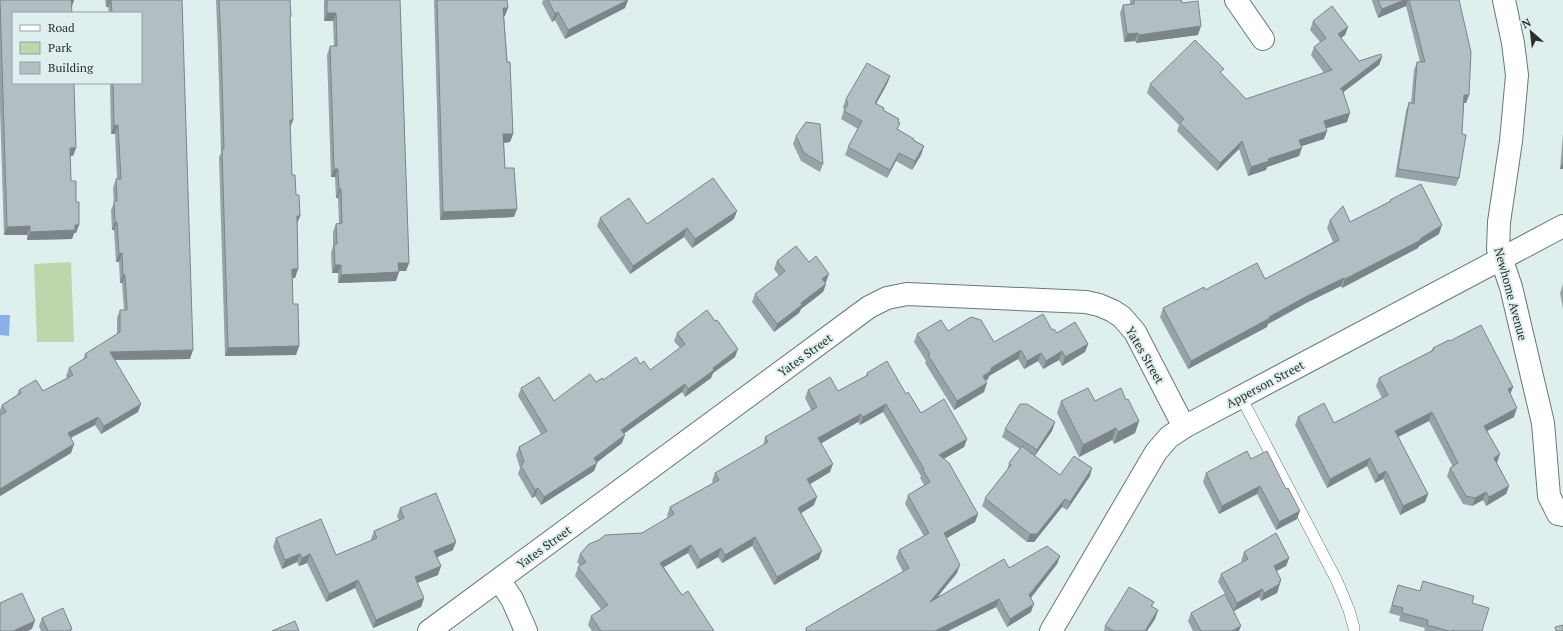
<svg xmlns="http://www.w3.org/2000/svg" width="1563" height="631" font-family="'PT Serif',serif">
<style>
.green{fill:#bed6ac}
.water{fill:#89b0e8}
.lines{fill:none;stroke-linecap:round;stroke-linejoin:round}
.lane-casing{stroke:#6a7878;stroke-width:12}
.street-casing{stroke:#6a7878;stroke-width:24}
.lane{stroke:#fff;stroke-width:11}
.street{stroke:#fff;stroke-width:22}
.wall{fill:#98a3a9}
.shaded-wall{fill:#7c8589}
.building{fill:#b1bec4;stroke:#7c8589}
.labels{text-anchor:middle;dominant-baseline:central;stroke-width:4;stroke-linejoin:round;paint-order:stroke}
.street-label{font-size:12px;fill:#292f2e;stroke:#dfefee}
</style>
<rect width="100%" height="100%" fill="#dfefee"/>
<!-- green -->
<path class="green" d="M71 262 74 342H37L34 264Z"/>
<!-- water -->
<path class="water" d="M0 315H10L9 336 0 335Z"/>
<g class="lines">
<!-- lane casing -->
<g class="lane-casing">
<path id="lane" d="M1241 397 1337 581 1349 610 1354 628"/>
</g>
<!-- street casing -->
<g class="street-casing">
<g id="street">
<path d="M1236 0 1263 39"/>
<path d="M1504 0 1513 43 1517 75 1511 141 1499 222 1498 249 1511 287 1543 423 1549 496 1558 514 1563 515"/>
<path d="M499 580 512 599 526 631"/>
<path d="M429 631 869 307 887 298 907 294 1086 302 1099 305 1113 311 1122 317 1135 332 1184 427"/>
<path d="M1051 631 1156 452 1169 437 1184 427 1563 226"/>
</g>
</g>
<!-- lane -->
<use href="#lane" class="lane"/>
<!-- street -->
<use href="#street" class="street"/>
</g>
<!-- wall -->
<g class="wall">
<path d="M0 0H74L72 7 13 13 73 156H70L71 181 76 202 79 225 76 233H74L72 239 27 240V235H4L0 108Z"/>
<path d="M105 0H182L190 359 115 360 138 412 101 434 95 425 71 438 74 444 71 453 0 496V410L2 405 17 395 19 390 43 391 67 378 66 376 69 368 83 360 85 354 117 334V318L120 310H124L122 283H120L119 262H116L114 230H112L111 210 114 203 113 188 116 179H117L115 134H111L110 83H141V13H109L108 7H106Z"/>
<path d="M216 0H290L291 16 290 19 293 120 290 128 292 175 300 216 297 224 298 269 295 278H292L293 304 299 346 296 355 225 356 219 157 221 153 218 51Z"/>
<path d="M324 0H400L409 263 406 271H399L396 281 338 283V273H332L331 253 333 246V232L336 224 339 223 338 198H336L335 177H331L327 55 330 46H334L333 21H324Z"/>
<path d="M434 0H507L505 16H504L513 134 510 142 504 143 505 168 514 217 440 220Z"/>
<path d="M543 0H628L625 8 565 39 555 20 552 22 542 3Z"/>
<path d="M1130 0H1181L1182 3 1198 35 1136 43 1135 41 1124 42 1120 13 1123 5 1130 4Z"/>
<path d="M1372 0H1459L1469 95 1466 103H1464L1459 178 1456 186 1395 177 1406 111 1409 102 1411 103 1414 70 1417 62H1420L1406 6 1378 18 1372 1Z"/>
<path d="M1313 21 1348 27 1345 35 1341 38 1359 61 1382 57 1379 65 1343 92 1347 122 1326 128 1327 131 1324 139 1301 146 1299 156 1267 167 1266 170 1248 176 1239 149 1217 171 1177 131 1179 125 1147 93 1150 84 1222 74 1246 99 1324 73 1311 55 1314 47 1320 42 1310 30Z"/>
<path d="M890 76 887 84 876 104 883 110 899 119 898 122V129L914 140 924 146 921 155 912 170 896 161 887 178 845 155 848 147 858 129 841 119 844 110 843 107 846 99Z"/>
<path d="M1563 133V169H1560Z"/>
<path d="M796 136 823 164 820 172 801 161 793 144Z"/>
<path d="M1390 200 1439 234 1419 246 1418 248 1342 288 1341 286 1306 303 1268 324 1267 327 1188 369 1160 317 1163 308 1205 290 1265 279 1333 242 1327 228 1330 220 1350 222 1389 202Z"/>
<path d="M600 218 647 224 734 219 692 248 684 237 630 274 597 226Z"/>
<path d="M777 261 826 282 825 283 826 284 823 292 801 309 799 313 774 332 752 302 755 294 779 276 774 269Z"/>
<path d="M1563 284V309L1560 293Z"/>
<path d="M1052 330 1057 333 1088 344 1085 352 1062 366 1059 360 1043 369 1038 361 1024 369 1018 359 989 376 988 379 985 381 984 392 954 410 925 363 926 361 914 342 917 334 948 331 994 342Z"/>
<path d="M677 333 735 357 713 373 711 378 685 397 682 392 623 434 622 443 597 462 594 471 541 505 535 496 532 498 518 474 520 468 516 455 519 447 541 434 518 396 521 388 554 401 640 364 650 370 680 348 674 341Z"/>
<path d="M1450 341 1513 387 1510 394 1514 417 1487 431 1497 463 1509 486 1506 494 1486 506 1483 500 1472 506 1463 504 1447 476 1450 468 1453 467 1429 421 1398 437 1428 494 1425 502 1400 515 1383 479 1375 483 1367 466 1327 488 1295 425 1298 417 1334 423 1382 398 1376 386 1379 378 1431 351 1433 348Z"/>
<path d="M867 373 906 394 921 413 967 439 964 447 944 459 978 514 975 522 947 538 957 573 937 597 1009 568 1060 556 1057 564 1031 598V612L1007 627 996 607 948 631H805L806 628 903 572 896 558 899 550 924 536 905 504 908 495 924 485 920 478 921 476 883 412 860 425 858 422 821 443 830 472 809 484 814 505 801 513 819 559 774 585 752 546 722 563 718 557 697 569 688 553 664 567 682 595 714 631H592L588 625 591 616 601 609 575 576 578 567 580 566 577 562 580 554 642 533 668 518 667 515 670 507 713 483 712 481 715 473 763 446 765 437 811 410 805 398 808 390 838 391 866 376Z"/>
<path d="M1126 400 1139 421 1135 433 1114 444 1112 440 1079 457 1057 413 1061 401Z"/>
<path d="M1055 422 1052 431 1035 456 1060 475 1090 476 1067 510 1062 507 1034 542H1027L982 506 985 498 1007 470 1009 463 1020 449 1002 437 1005 429Z"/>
<path d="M1251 459 1297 519 1276 530 1257 494 1219 514 1203 482 1206 473Z"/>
<path d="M400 508 453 550 437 557 441 566 438 575 417 583 424 598 421 607 373 628 355 588 326 602 307 563 299 566 297 562 282 569 273 547 276 538 336 555 371 541V539L374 531 399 520 397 516Z"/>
<path d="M1244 552 1289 558 1286 566 1276 571 1281 580 1277 593 1261 601 1259 597 1234 611 1239 631H1193L1188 621 1191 613 1225 594 1218 582 1221 574 1242 562 1241 561Z"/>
<path d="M1423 581 1472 603 1482 631H1424L1425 628 1399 621 1400 616 1389 613 1398 585 1420 591Z"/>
<path d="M1154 602 1152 607 1158 610 1155 619 1147 631H1104L1105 626Z"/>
<path d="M42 618 72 629 71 631H41L39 626Z"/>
</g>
<!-- shaded-wall -->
<g class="shaded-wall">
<path d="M71 0H74L71 8Z"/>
<path d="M108 0H111L108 7H106Z"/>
<path d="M628 0 625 8 565 39 568 30Z"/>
<path d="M1404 0H1408L1406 6 1378 18 1382 9Z"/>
<path d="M503 8H508L505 16 500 17Z"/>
<path d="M558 12 555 20 552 22 555 14Z"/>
<path d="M327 13H336L333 21H324Z"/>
<path d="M1201 26 1198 35 1136 43 1139 35Z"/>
<path d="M1348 27 1345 35 1335 42 1338 34Z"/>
<path d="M1138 33 1135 41 1124 42 1127 34Z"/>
<path d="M1382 57 1379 65 1337 97 1340 89Z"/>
<path d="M890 76 887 84 872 111 875 103Z"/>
<path d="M1464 95H1469L1466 103H1461Z"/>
<path d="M1350 113 1347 122 1321 130 1324 121Z"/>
<path d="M290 120H293L290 128H287Z"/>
<path d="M118 125 115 134H111L114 126Z"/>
<path d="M1327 131 1324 139 1296 148 1299 140Z"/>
<path d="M503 134H513L510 142 500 143Z"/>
<path d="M1242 141 1239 149 1217 171 1220 163Z"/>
<path d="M924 146 921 155 912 170 915 161Z"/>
<path d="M70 148H76L73 156H67Z"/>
<path d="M1302 148 1299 156 1267 167 1266 170 1248 176 1251 167 1268 159Z"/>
<path d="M899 153 896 161 887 178 890 170Z"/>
<path d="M1563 162V169H1560Z"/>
<path d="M334 169H338L335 177H331Z"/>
<path d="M339 189H341L338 198H336Z"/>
<path d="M517 209 514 217 440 220 443 212Z"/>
<path d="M737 211 734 219 692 248 695 239Z"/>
<path d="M297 216H300L297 224Z"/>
<path d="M115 222H117L114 230H112Z"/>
<path d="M75 225H79L76 233H74L72 239 27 240 30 232Z"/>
<path d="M1442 225 1439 234 1419 246 1418 248 1342 288 1345 279 1420 239Z"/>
<path d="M30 226 27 235H4L7 227Z"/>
<path d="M687 228 684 237 630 274 633 266Z"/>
<path d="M122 253 119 262H116L119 254Z"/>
<path d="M398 263H409L406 271H395Z"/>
<path d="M335 265H341L338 273H332Z"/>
<path d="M292 269H298L295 278H289Z"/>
<path d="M399 272 396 281 338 283 341 275Z"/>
<path d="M829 274 826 282 819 287 822 279Z"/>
<path d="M123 275H125L122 283H120Z"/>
<path d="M1344 278 1341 286 1306 303 1268 324 1267 327 1188 369 1191 361 1269 317 1309 295Z"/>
<path d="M826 284 823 292 801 309 799 313 774 332 777 324 801 303Z"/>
<path d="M1088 344 1085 352 1062 366 1065 357Z"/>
<path d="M299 346 296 355 225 356 228 348Z"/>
<path d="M738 349 735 357 713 373 711 378 685 397 688 389 713 368Z"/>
<path d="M193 350 190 359 107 360 110 352Z"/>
<path d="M1021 350 1018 359 989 376 988 379 980 384 983 376 991 368Z"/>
<path d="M1062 351 1059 360 1043 369 1046 361Z"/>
<path d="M1041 353 1038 361 1024 369 1027 361Z"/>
<path d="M987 383 984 392 954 410 957 401Z"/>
<path d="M685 384 682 392 618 438 621 430Z"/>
<path d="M1513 387 1510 395 1508 389Z"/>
<path d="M141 404 138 412 101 434 104 426Z"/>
<path d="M886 404 883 412 860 425 863 417Z"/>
<path d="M1517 408 1514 417 1481 434 1484 426Z"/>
<path d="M1432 412 1429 421 1392 440 1395 431Z"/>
<path d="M861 414 858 422 815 447 818 438Z"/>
<path d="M98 417 95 425 64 441 68 433Z"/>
<path d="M1139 421 1135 433 1114 444 1118 432Z"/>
<path d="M1055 422 1052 431 1033 458 1037 450Z"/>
<path d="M1116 428 1112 440 1079 457 1083 445Z"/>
<path d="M625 435 622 443 595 464 597 463 594 471 541 505 544 497Z"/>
<path d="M967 439 964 447 936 463 939 455Z"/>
<path d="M74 444 71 453 0 496V489Z"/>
<path d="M1500 454 1497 463 1491 466 1494 458Z"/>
<path d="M1370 458 1367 466 1327 488 1330 479Z"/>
<path d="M833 464 830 472 804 488 807 479Z"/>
<path d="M1092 468 1090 476 1067 510 1070 502Z"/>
<path d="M1386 471 1383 479 1375 483 1378 475Z"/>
<path d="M1260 486 1257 494 1219 514 1222 506Z"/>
<path d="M1509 486 1506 494 1486 506 1489 497Z"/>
<path d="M538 488 535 496 532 498 535 490Z"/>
<path d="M1486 492 1483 500 1472 506 1475 498Z"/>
<path d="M1428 494 1425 502 1400 515 1403 506Z"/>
<path d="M817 497 814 505 795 517 798 508Z"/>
<path d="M1065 499 1062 507 1034 542H1027L1030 534Z"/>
<path d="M1300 511 1297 519 1276 530 1279 522Z"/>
<path d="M978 514 975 522 941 541 944 533Z"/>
<path d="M755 537 752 546 722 563 725 555Z"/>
<path d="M456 542 453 550 431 560 434 551Z"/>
<path d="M691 545 688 553 657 571 660 563Z"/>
<path d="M721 548 718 557 697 569 700 560Z"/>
<path d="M822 551 819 559 774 585 777 577Z"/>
<path d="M300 554 297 562 282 569 285 560Z"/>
<path d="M310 554 307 563 299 566 302 558Z"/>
<path d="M1060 556 1057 564 1026 604 1029 595Z"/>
<path d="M1289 558 1286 566 1271 574 1274 566Z"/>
<path d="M960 565 957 573 927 610 930 602Z"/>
<path d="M441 566 438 575 412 585 415 577Z"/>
<path d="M358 580 355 588 326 602 329 594Z"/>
<path d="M1281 580 1277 593 1261 601 1264 593Z"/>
<path d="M1262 589 1259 597 1234 611 1237 603Z"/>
<path d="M424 598 421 607 373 628 376 620Z"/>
<path d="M999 599 996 607 948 631H935Z"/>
<path d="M1034 604 1031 612 1007 627 1010 619Z"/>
<path d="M1158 610 1155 619 1147 631H1145Z"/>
<path d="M35 621 32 629 28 631H13Z"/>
<path d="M1241 626 1239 631H1232Z"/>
</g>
<!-- building -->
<g class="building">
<path d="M0 0H71L72 13H13V83H74L76 148H70L71 181H76V202H79V225H75V230L30 232V226L7 227Z"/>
<path d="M111 0H182L193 350 110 352 141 404 104 426 98 417 68 433 74 444 0 489V415L6 412 2 405 21 393 19 390 36 380 43 391 73 375 69 368 87 357 85 354 120 332V310H127L125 275H123L122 253 119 254 117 222H115L114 201H117L116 179H121L118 125 114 126 113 83H141V13H112Z"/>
<path d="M219 0H290L291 16H290L293 120H290L292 175H295L296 195H299L300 216H297L298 269H292L293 304H298L299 346 228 348 222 149H224L221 43Z"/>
<path d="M327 0H400L409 263H398L399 272 341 275V265H335L334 245 337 244 336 224 342 223 341 189H339L338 169H334L330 46H337L336 13H327Z"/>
<path d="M437 0H507L508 8H503L507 62H510L513 134H503L505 168H514L517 209 443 212Z"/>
<path d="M548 0H628L568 30 558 12 555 14Z"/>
<path d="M1134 0H1181L1182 3 1198 1 1201 26 1139 35 1138 33 1127 34 1123 5 1134 4Z"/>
<path d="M1378 0H1404L1382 9Z"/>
<path d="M1409 0H1459L1471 52 1469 95H1464L1462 134 1466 135 1459 178 1398 169 1409 102 1414 104 1417 62H1425Z"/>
<path d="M1332 6 1348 27 1338 34 1359 61 1381 54 1382 57 1340 89H1342L1350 113 1324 121 1327 131 1299 140 1302 148 1268 159 1269 161 1251 167 1242 141 1220 163 1180 123 1184 119 1150 84 1195 40 1224 69 1220 72 1246 99 1332 70 1314 47 1326 38 1313 21Z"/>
<path d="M867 63 890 76 875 103 884 108 883 110 899 119 898 121 900 123 897 129 914 139 913 140 924 146 915 161 899 153 890 170 848 147 862 121 844 111 848 104 846 99Z"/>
<path d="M806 122 820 124 823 164 804 153 796 136Z"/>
<path d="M713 178 737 211 695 239 687 228 633 266 600 218 629 198 647 224Z"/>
<path d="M1421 184 1442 225 1420 239 1421 240 1345 279 1344 278 1309 295 1269 317 1270 318 1191 361 1163 308 1204 287 1205 290 1257 263 1265 279 1339 240 1330 220 1343 206 1350 222 1391 201 1390 200Z"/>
<path d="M796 246 809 262 816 256 829 274 822 279 826 284 801 303 802 305 777 324 755 294 785 271 777 261Z"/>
<path d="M707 310 715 321 717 320 738 349 713 368 714 370 688 389 685 384 621 430 625 435 594 458 597 463 544 497 538 488 535 490 521 466 523 464 522 463 524 462 519 447 547 431 521 388 539 377 554 401 590 374 596 382 602 378 603 380 636 357 640 364 644 361 650 370 685 344 677 333Z"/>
<path d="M1043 314 1052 330 1054 329 1057 333 1075 322 1088 344 1065 357 1062 351 1046 361 1041 353 1027 361 1021 350 991 368V371L983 376 987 383 957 401 928 355 930 354 917 334 941 320 948 331 971 317 981 320 994 342Z"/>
<path d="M1481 325 1513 387 1508 389 1517 408 1484 426 1500 454 1494 458 1509 486 1489 497 1486 492 1475 498 1466 496 1450 468 1458 463 1432 412 1395 431 1428 494 1403 506 1386 471 1378 475 1370 458 1330 479 1298 417 1324 403 1334 423 1388 395 1379 378 1434 350 1433 348 1449 340 1450 341Z"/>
<path d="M887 361 906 394 908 392 921 413 944 399 967 439 939 455 949 463 978 514 944 533 960 565 930 602 1004 559 1009 568 1047 546 1060 556 1029 595 1034 604 1010 619 999 599 935 631H807L806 628 909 568 899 550 929 533 908 495 930 482 923 470 924 469 886 404 863 417 861 414 818 438 833 464 807 479 817 497 798 508 822 551 777 577 755 537 725 555 721 548 700 560 691 545 660 563 682 595 688 591 714 631H601L591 616 608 605 578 567 586 562 580 554 589 544 599 540 605 535 642 533 674 514 670 507 719 480 715 473 768 442 765 437 817 407 808 390 830 377 838 391 868 375 867 373Z"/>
<path d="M1088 388 1095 401 1121 388 1126 400 1128 399 1139 421 1118 432 1116 428 1083 445 1061 401Z"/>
<path d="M1020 404H1027L1055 422 1037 450 1005 429Z"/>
<path d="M1022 446 1060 475 1074 456 1092 468 1070 502 1065 499 1037 534H1030L985 498 1011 465 1009 463Z"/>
<path d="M1247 451 1251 459 1267 451 1286 489 1288 488 1300 511 1279 522 1260 486 1222 506 1206 473Z"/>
<path d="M436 493 456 542 434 551 441 566 415 577 424 598 376 620 358 580 329 594 310 554 302 558 300 554 285 560 276 538 321 519 336 555 377 538 374 531 404 518 400 508Z"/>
<path d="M1276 533 1289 558 1274 566 1281 580 1279 582 1280 584 1264 593 1262 589 1237 603 1221 574 1248 559 1244 552Z"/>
<path d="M1423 581 1474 596 1472 603 1489 608 1482 631H1455L1453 630V631H1449L1427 625 1428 620 1402 613 1403 608 1392 605 1398 585 1420 591Z"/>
<path d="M1129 587 1154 602 1151 606 1158 610 1145 631H1114L1105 626Z"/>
<path d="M22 593 35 621 13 631H0V603Z"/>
<path d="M1225 594 1241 626 1232 631H1201L1191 613Z"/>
<path d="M63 608 72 629 68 631H48L42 618Z"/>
<path d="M295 621 299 631H272Z"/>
<path d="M1563 625V631H1556L1555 627Z"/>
</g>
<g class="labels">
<!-- street labels -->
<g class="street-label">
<text transform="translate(1511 294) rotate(75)">Newhome Avenue</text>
<text transform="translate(805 355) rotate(-36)">Yates Street</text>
<text transform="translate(1145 355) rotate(60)">Yates Street</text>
<text transform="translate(1265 384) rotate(-28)">Apperson Street</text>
<text transform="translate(544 547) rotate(-36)">Yates Street</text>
</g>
</g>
<!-- legend -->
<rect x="12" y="12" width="130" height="72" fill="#dfefee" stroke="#96a2a1"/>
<rect x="20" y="25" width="20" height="6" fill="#ffffff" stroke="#96a2a1"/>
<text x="48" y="32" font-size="12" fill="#292f2e">Road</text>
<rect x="20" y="42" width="20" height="12" fill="#bed6ac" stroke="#96a2a1"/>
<text x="48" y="52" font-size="12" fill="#292f2e">Park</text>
<rect x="20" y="62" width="20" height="12" fill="#b1bec4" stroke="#96a2a1"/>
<text x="48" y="72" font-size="12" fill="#292f2e">Building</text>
<!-- north arrow -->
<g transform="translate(1531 32) rotate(332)" stroke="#dfefee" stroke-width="3" paint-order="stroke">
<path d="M0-3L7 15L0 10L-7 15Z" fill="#292f2e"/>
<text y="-6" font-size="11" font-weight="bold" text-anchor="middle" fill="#292f2e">N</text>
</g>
</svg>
